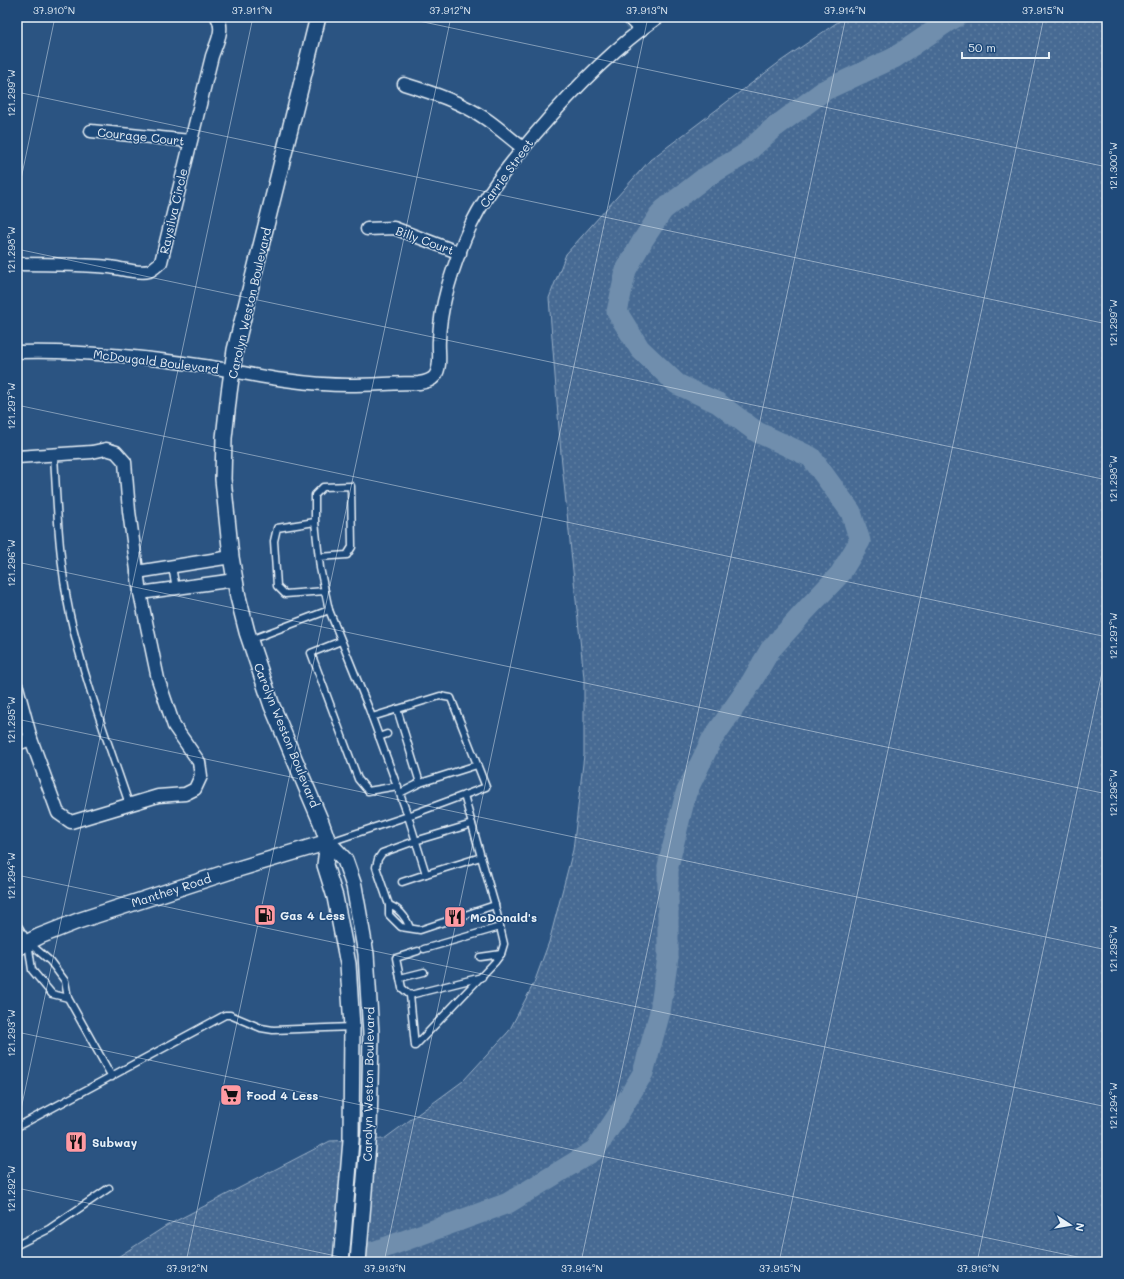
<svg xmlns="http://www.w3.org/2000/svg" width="1124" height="1279" font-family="Mali,sans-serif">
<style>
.green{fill:url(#green-dots);stroke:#98aec6}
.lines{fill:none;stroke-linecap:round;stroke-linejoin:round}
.river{stroke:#708ead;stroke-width:21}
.service-casing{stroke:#e8f1f8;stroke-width:9}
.minor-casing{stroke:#e8f1f8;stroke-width:15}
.tertiary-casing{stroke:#e8f1f8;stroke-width:18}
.service{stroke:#1f4a7a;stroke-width:6}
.minor{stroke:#1f4a7a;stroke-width:12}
.tertiary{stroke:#1f4a7a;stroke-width:15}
.ticks{fill:none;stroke:#e8f1f8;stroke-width:1;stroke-opacity:0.45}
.labels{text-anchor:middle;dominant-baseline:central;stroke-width:3;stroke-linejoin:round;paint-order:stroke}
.street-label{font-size:12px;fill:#e8f1f8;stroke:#1f4a7a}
.poi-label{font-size:12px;font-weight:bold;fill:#e8f1f8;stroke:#1f4a7a;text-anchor:start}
.neatline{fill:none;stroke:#e8f1f8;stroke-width:1.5}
.ticks-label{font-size:10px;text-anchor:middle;fill:#e8f1f8}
</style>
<defs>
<pattern id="green-dots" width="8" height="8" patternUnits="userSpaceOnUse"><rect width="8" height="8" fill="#476b93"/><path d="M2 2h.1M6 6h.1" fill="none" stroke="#6281a3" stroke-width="1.8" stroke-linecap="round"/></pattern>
</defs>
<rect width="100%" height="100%" fill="#2b5482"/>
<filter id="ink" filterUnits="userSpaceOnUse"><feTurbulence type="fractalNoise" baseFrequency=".025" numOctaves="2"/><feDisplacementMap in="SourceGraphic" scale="8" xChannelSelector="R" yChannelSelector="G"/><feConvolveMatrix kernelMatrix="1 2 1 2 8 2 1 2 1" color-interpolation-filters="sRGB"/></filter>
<g filter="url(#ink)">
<!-- green -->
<path class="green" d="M845 17H1107V1262H110L166 1226 330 1141 384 1139 463 1081 509 1031 534 983 549 942 573 850 584 755V678L561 454 549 298 566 254 650 160 781 61Z"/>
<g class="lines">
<!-- river -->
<path class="river" d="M345 1262 508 1203 595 1150 618 1115 643 1073 660 1012 668 957V866L686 793 711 741 749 686 770 650 806 610 840 574 860 541 851 512 811 457 757 432 718 403 677 384 640 349 617 312 626 270 643 240 663 210 703 179 745 154 771 130 825 90 894 58 947 22 956 17"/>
<!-- service casing -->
<g class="service-casing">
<g id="service">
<path d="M54 455C57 508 59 563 70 615 84 680 108 742 129 804"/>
<path d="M315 522 277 528 274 541 277 586 285 594 325 591"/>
<path d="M319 557 347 555 352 547 351 486 323 487 315 495V522L320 568 329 610 369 709 408 816 330 842"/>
<path d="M172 567 176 588"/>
<path d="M250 640 329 610"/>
<path d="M341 641 311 653 358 779 368 791 398 786"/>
<path d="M397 709 420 783 400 793"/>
<path d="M372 717 440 696 451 698 486 787 408 816 426 874 481 857 464 795"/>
<path d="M379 737 387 734"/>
<path d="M420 783 477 765"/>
<path d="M472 824 415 841 382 853 378 859 376 867 389 905V915L401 927 420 930 495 905"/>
<path d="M402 882 426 874"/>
<path d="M389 905C400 909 406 917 410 928"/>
<path d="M17 924 28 942 50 961 65 981 68 998 112 1077"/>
<path d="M28 942 32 970 52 994 68 998"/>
<path d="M424 949 500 927"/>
<path d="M418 951 396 958 402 988 410 995 415 1046 495 962 501 954 504 944 495 905 481 857"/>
<path d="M480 957 501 954"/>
<path d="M400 978 424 972"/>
<path d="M410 995 482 977"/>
<path d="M17 1127 225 1015H230L261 1028 273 1030 352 1027"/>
<path d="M17 1245 49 1229 109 1188"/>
</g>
</g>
<!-- minor casing -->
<g class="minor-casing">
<g id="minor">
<path d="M628 17 641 30"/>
<path d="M404 84C433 93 461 102 486 119 499 128 511 139 523 148"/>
<path d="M91 131 190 141"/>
<path d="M367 229 394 228 460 253"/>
<path d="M17 264C48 264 79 264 109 267 120 268 138 274 149 271 154 269 157 265 161 262L212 56C216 44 225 29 217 17"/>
<path d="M17 352C82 350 147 357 211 367 236 371 260 377 285 380 306 383 328 385 349 385 372 385 396 383 419 383 425 382 431 381 435 376 442 366 438 351 439 340 440 305 452 270 465 238 481 199 509 165 536 133 572 91 612 49 658 17"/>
<path d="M17 457 92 452 106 449 116 452 125 462 129 511 140 593 158 679 174 726 199 762 201 776 195 789 185 794 158 796 71 822 58 813 31 739 17 687"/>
<path d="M137 572 231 557"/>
<path d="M140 593 235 580"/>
<path d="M17 744 31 739"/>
</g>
</g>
<!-- tertiary casing -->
<g class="tertiary-casing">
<g id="tertiary">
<path d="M318 17 235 350 229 393 224 438 223 479 231 557 238 597 247 632 272 706 321 822 328 842 345 860 354 886 366 954 371 1034 369 1132 358 1262"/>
<path d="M328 842 325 865 335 897 348 964 352 1027 351 1140 341 1262"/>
<path d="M17 948 40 936 78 921 228 872 328 842"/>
</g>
</g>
<!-- service -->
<use href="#service" class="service"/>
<!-- minor -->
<use href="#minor" class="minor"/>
<!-- tertiary -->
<use href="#tertiary" class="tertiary"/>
</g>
</g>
<!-- ticks -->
<path class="ticks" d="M400 17 1107 167M17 92 1107 324M17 198 55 17M17 249 1107 480M17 405 1107 637M17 562 1107 794M17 719 1107 950M17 875 1107 1107M17 1032 1101 1262M17 1128 253 17M17 1188 364 1262M186 1262 451 17M384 1262 648 17M581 1262 846 17M779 1262 1044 17M977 1262 1107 649"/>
<!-- icons -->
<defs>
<g id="fuel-square" transform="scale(1.15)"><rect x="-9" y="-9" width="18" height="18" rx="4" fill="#ff9aa2" stroke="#1f4a7a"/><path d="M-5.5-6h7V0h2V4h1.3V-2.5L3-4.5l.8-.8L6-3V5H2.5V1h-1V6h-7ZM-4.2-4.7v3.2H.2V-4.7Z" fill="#111"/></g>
<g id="restaurant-square" transform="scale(1.15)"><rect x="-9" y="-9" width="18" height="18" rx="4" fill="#ff9aa2" stroke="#1f4a7a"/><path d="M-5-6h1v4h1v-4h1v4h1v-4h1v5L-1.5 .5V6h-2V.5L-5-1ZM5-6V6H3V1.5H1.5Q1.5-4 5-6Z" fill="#111"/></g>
<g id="supermarket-square" transform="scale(1.15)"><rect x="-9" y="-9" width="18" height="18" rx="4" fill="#ff9aa2" stroke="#1f4a7a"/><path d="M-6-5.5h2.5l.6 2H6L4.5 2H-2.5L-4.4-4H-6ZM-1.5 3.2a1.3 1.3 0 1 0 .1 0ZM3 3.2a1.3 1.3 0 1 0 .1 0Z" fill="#111"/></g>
</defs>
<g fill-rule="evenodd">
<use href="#fuel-square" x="265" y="915"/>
<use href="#restaurant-square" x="455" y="917"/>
<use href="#supermarket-square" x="231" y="1095"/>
<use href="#restaurant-square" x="76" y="1142"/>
</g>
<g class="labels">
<!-- street labels -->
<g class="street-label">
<text transform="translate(141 136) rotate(6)">Courage Court</text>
<text transform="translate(506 173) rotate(-54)">Carrie Street</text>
<text transform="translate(173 211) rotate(-77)">Raysilva Circle</text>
<text transform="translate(425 240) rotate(20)">Billy Court</text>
<text transform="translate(249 303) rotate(-77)">Carolyn Weston Boulevard</text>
<text transform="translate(156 361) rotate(7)">McDougald Boulevard</text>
<text transform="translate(287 735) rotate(68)">Carolyn Weston Boulevard</text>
<text transform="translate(171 890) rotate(-18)">Manthey Road</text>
<text transform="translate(368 1084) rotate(-89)">Carolyn Weston Boulevard</text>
</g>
<!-- poi labels -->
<g class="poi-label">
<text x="280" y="915">Gas 4 Less</text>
<text x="470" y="917">McDonald's</text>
<text x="246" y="1095">Food 4 Less</text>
<text x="92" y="1142">Subway</text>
</g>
</g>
<!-- margin -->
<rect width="1124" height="1279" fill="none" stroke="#1f4a7a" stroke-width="44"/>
<!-- north arrow -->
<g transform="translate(1070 1225) rotate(102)" stroke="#1f4a7a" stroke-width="3" paint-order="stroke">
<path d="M0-3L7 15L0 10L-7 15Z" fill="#e8f1f8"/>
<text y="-6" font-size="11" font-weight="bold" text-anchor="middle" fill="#e8f1f8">N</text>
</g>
<!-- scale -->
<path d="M962 52v6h87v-6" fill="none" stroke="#e8f1f8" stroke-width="2"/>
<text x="968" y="52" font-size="12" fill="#e8f1f8" stroke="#1f4a7a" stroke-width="3" paint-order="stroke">50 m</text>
<rect x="22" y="22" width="1080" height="1235" class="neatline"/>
<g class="ticks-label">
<text x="54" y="14">37.910°N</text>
<text x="252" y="14">37.911°N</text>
<text x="450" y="14">37.912°N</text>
<text x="647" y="14">37.913°N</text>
<text x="845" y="14">37.914°N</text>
<text x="1043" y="14">37.915°N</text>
<text transform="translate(11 93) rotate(-90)" y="4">121.299°W</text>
<text transform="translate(1113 166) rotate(-90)" y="4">121.300°W</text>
<text transform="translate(11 250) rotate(-90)" y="4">121.298°W</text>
<text transform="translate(1113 323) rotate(-90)" y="4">121.299°W</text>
<text transform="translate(11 406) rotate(-90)" y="4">121.297°W</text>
<text transform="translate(1113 479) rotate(-90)" y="4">121.298°W</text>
<text transform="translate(11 563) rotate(-90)" y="4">121.296°W</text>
<text transform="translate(1113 636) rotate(-90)" y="4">121.297°W</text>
<text transform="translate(11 720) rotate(-90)" y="4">121.295°W</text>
<text transform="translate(1113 793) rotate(-90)" y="4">121.296°W</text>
<text transform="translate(11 876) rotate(-90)" y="4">121.294°W</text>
<text transform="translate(1113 949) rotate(-90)" y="4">121.295°W</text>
<text transform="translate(11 1033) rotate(-90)" y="4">121.293°W</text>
<text transform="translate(1113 1106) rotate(-90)" y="4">121.294°W</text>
<text transform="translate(11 1189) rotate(-90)" y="4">121.292°W</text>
<text x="187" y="1272">37.912°N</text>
<text x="385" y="1272">37.913°N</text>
<text x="582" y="1272">37.914°N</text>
<text x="780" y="1272">37.915°N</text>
<text x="978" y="1272">37.916°N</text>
</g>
</svg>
